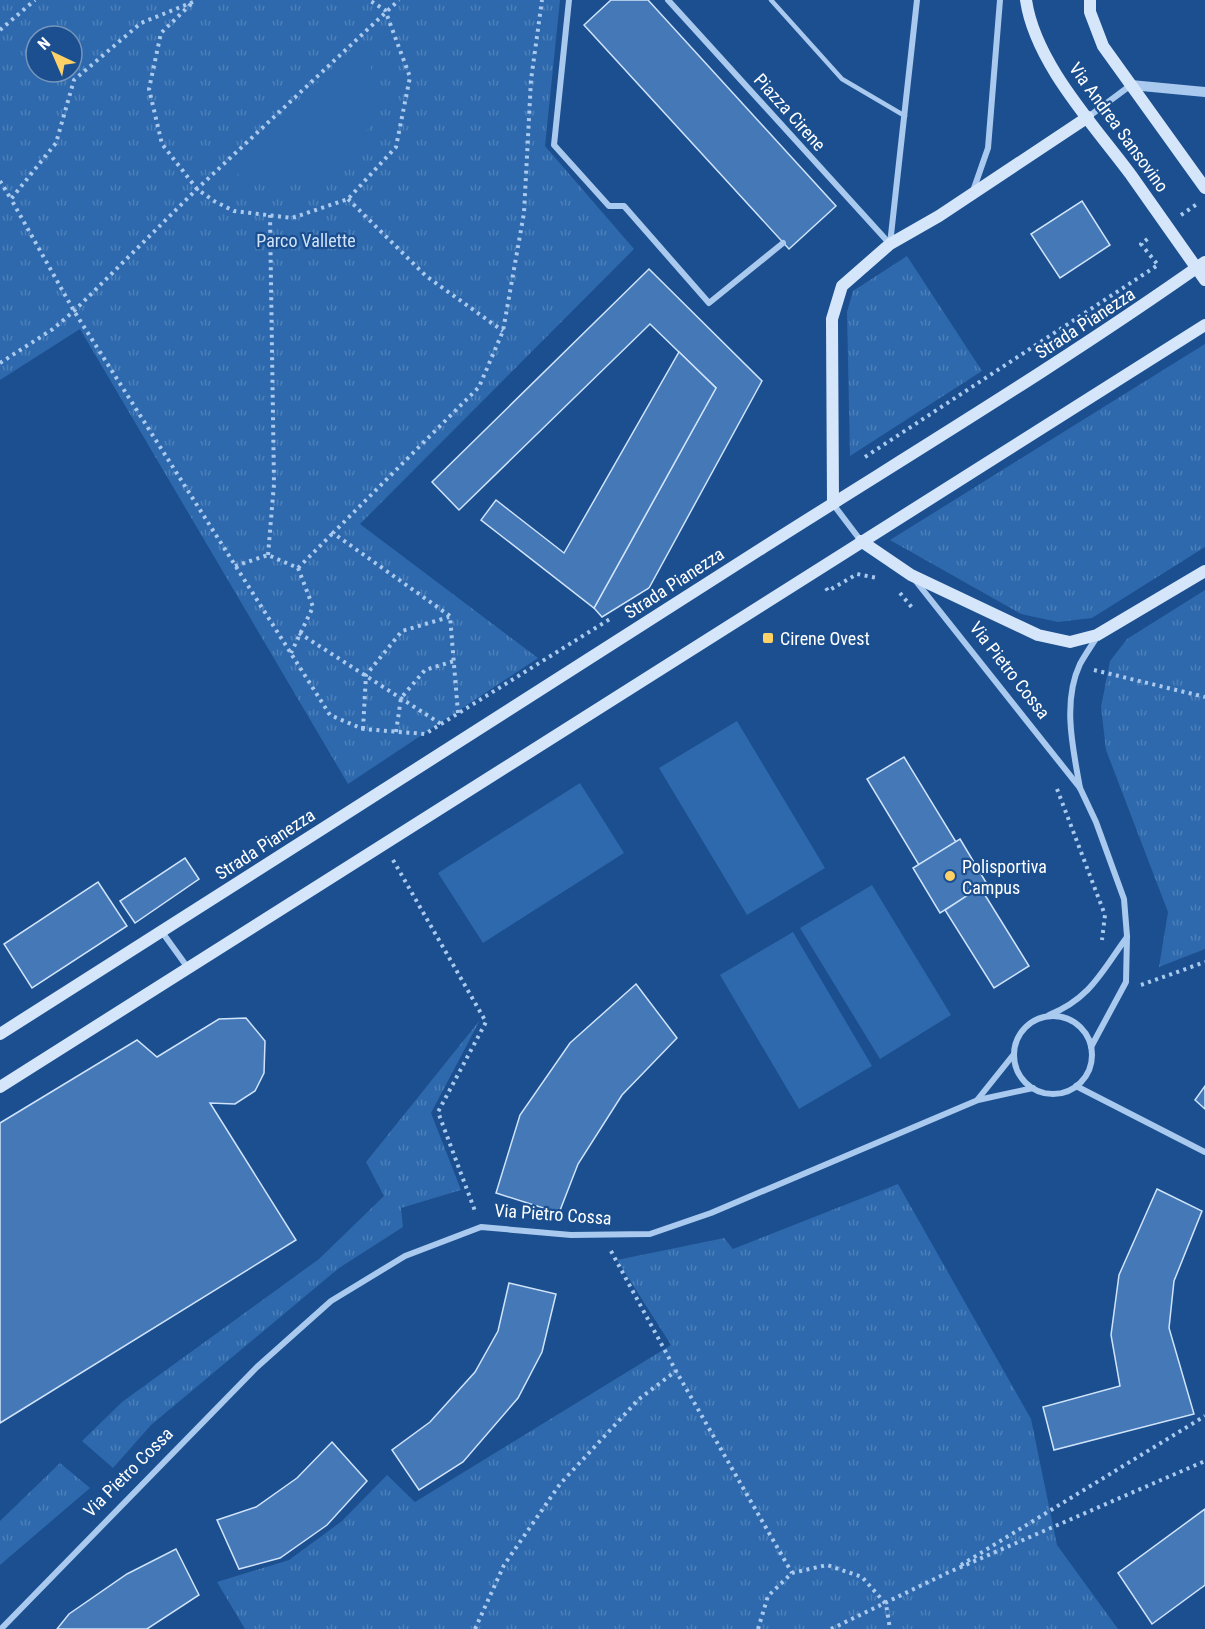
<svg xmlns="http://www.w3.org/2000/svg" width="1205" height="1629" font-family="'Roboto Condensed',sans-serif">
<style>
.grass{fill:url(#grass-tufts);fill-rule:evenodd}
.pitch{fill:#2e69ad}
.building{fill:#4478b7;stroke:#cfe3fa;stroke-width:1.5}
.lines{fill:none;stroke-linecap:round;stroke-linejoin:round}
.path{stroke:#a9c9ee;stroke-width:4;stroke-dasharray:3 4.5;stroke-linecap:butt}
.service{stroke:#a9c9ee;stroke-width:4.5}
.minor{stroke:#a9c9ee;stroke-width:6}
.tertiary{stroke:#a9c9ee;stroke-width:10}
.secondary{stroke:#d6e6fa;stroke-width:12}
.poi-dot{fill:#ffd166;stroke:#1b4f8f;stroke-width:2}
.labels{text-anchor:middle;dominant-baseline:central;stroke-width:4.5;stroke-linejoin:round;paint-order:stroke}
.street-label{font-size:18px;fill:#fff;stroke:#1b4f8f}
.park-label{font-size:18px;fill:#cfe3fa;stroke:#1b4f8f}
.poi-label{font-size:18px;fill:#fff;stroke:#1b4f8f;text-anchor:start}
</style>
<defs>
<pattern id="grass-tufts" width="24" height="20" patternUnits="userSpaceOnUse" patternTransform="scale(1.5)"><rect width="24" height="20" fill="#2e69ad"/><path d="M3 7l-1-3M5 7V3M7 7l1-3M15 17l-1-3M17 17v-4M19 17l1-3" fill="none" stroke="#4d80b9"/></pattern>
</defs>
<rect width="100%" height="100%" fill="#1b4f8f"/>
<!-- grass -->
<g class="grass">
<path d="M0 0H560L545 146 634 249 360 524 538 658 348 784 80 329 0 380ZM36 36H72V72H36Z"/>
<path d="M907 256 982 371 850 456 847 312 853 291Z"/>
<path d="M1205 344V547L1092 618 1058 622 1021 614 890 540Z"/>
<path d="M1205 590V949L1159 967 1168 912 1106 750 1101 707 1110 661 1127 639Z"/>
<path d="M480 1020 431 1113 461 1190 401 1208 403 1227 339 1268 151 1425 113 1468 82 1441 122 1402 319 1259 384 1196 366 1162Z"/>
<path d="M898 1184 1031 1419 1057 1545 1118 1629H245L217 1582 289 1560 342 1521 387 1475 415 1502 671 1345 617 1260 724 1238 733 1249Z"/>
<path d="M60 1463 90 1488 0 1565V1521Z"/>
</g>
<!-- pitch -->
<g class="pitch">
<path d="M361 41 378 88 369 128 346 159 316 181 280 184 253 182 228 169Z"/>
<path d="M737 721 825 868 747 915 659 768Z"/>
<path d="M580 783 624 853 483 943 438 873Z"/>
<path d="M872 885 951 1015 880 1059 800 928Z"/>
<path d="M793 932 872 1066 799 1109 720 975Z"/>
</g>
<!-- building -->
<g class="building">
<path d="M611 0H648L836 206 789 249 584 25Z"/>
<path d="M1082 201 1110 245 1060 278 1031 234Z"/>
<path d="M649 269 762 381 649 588 602 617 594 608 716 388 650 324 459 510 432 482Z"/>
<path d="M679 352 716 388 594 608 481 520 496 500 564 553Z"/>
<path d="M904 757 956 842 919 865 867 779Z"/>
<path d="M960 839 987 884 940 913 913 868Z"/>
<path d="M185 858 199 879 135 923 120 901Z"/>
<path d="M98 882 127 926 32 988 4 944Z"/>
<path d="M980 887 1029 966 994 988 945 910Z"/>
<path d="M636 984 677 1038 622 1095 578 1164 559 1213 496 1193 520 1115 570 1043Z"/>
<path d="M246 1018 265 1041 264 1073 255 1091 235 1104 210 1103 296 1240 0 1423V1123L137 1040 157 1057 219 1019Z"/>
<path d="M1205 1086V1109L1195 1100Z"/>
<path d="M1157 1189 1202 1211 1174 1281 1169 1328 1194 1414 1054 1450 1043 1407 1120 1386 1111 1335 1119 1275Z"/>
<path d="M509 1283 556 1294 542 1352 518 1398 463 1462 419 1490 392 1450 430 1422 475 1372 498 1331Z"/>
<path d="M332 1442 367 1481 327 1525 280 1558 239 1569 217 1520 256 1507 297 1478Z"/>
<path d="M1205 1509V1585L1152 1624 1118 1573Z"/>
<path d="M176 1549 199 1595 147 1629H57L69 1614 127 1574Z"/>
</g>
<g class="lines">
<!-- path -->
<g class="path">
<path d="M193 2 141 23 74 80 56 143 11 199 74 311 330 715 363 729 425 734 610 619"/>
<path d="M191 4 161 33 149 89 162 144 197 189 214 201 234 211 292 218 348 199 396 147 410 77 385 10 369 0"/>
<path d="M0 30 35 0"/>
<path d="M0 181 11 199"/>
<path d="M348 199 426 276 503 331"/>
<path d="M1181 215 1197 204"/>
<path d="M0 363 53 329 74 311 197 189 399 0"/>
<path d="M865 457 1158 265 1141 244 1150 237"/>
<path d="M268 555 274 484 270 215"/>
<path d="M235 566 268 555 298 568 313 607 291 653"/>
<path d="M298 568 333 533"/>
<path d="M826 588 828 591 857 574 877 578"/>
<path d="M900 593 914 610"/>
<path d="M299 633 441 724"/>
<path d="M1094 670 1205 697"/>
<path d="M458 713 450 616 333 533 479 387 503 331 524 213 531 80 542 0"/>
<path d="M363 729 366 675 402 631 449 617"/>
<path d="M396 732 401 698 425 670 454 661"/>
<path d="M1057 789 1105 915 1102 940"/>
<path d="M393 860 486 1022 438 1112 475 1211"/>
<path d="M1141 985 1205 962"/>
<path d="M611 1251 676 1371 792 1573"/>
<path d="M961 1565 1205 1416"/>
<path d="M475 1629 504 1565 560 1484 639 1399 676 1371"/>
<path d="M758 1629 768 1596 792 1573 827 1565 862 1577 886 1604 890 1629"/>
<path d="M831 1629 947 1573 1205 1461"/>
</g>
<!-- service -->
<path class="service" d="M771 0 842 79 905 116"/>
<!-- minor -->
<g class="minor">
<path d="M569 0 554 145 609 206H624L709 303 783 243"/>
<path d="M668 0 890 244"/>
<path d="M1088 117 1131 85"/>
<path d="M973 191 988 148 1000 0"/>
<path d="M890 244 917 0"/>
<path d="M833 504 861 541"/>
<path d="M915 580 1080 788 1096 822 1124 899 1127 936 1126 982 1091 1047"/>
<path d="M1080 788C1073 749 1062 702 1080 664 1085 655 1091 646 1097 637"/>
<path d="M162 932 188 968"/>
<path d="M1049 1015C1091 998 1102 971 1127 937"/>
<circle cx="1053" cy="1055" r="39"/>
<path d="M1076 1086 1205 1152"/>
<path d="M978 1099 1014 1054"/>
<path d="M1 1629 257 1367 331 1301 405 1256 481 1227 571 1235 650 1234 711 1213 978 1100 1033 1088"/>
</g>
<!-- tertiary -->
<path class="tertiary" d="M1131 85 1205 92"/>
<!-- secondary -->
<g class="secondary">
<path d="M1026 0C1035 63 1094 125 1131 175 1156 210 1180 245 1205 280"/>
<path d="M1090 0V12L1103 46 1205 188"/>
<path d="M833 504 832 319 842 286 890 244 939 216 1088 117"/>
<path d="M861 541 911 575 1038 635 1070 642 1097 635 1205 571"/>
<path d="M0 1034C255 872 509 710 764 547 912 453 1062 363 1205 262"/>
<path d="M0 1087 1205 325"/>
</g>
</g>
<!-- markers -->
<g class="poi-dot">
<rect x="762" y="632" width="12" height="12" rx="3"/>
<circle cx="950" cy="876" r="6"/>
</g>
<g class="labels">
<!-- street labels -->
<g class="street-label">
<text transform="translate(790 112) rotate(48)">Piazza Cirene</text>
<text transform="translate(1119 127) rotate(54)">Via Andrea Sansovino</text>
<text transform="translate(1085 323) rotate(-33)">Strada Pianezza</text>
<text transform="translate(674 583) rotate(-33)">Strada Pianezza</text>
<text transform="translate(1010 670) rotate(52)">Via Pietro Cossa</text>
<text transform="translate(265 844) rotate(-33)">Strada Pianezza</text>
<text transform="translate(553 1214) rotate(4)">Via Pietro Cossa</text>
<text transform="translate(128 1472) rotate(-45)">Via Pietro Cossa</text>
</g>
<!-- park labels -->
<g class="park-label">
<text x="306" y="240">Parco Vallette</text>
</g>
<!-- poi labels -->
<g class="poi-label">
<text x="780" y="638">Cirene Ovest</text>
<text x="962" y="866">Polisportiva<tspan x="962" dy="21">Campus</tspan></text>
</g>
</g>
<!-- north arrow -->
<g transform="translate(54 54) rotate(316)"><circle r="28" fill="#1b4f8f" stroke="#7695bc" stroke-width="1.5"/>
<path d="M0-4.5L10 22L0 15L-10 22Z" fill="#ffd166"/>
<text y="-9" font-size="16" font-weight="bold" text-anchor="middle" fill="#ffffff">N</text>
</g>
</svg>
